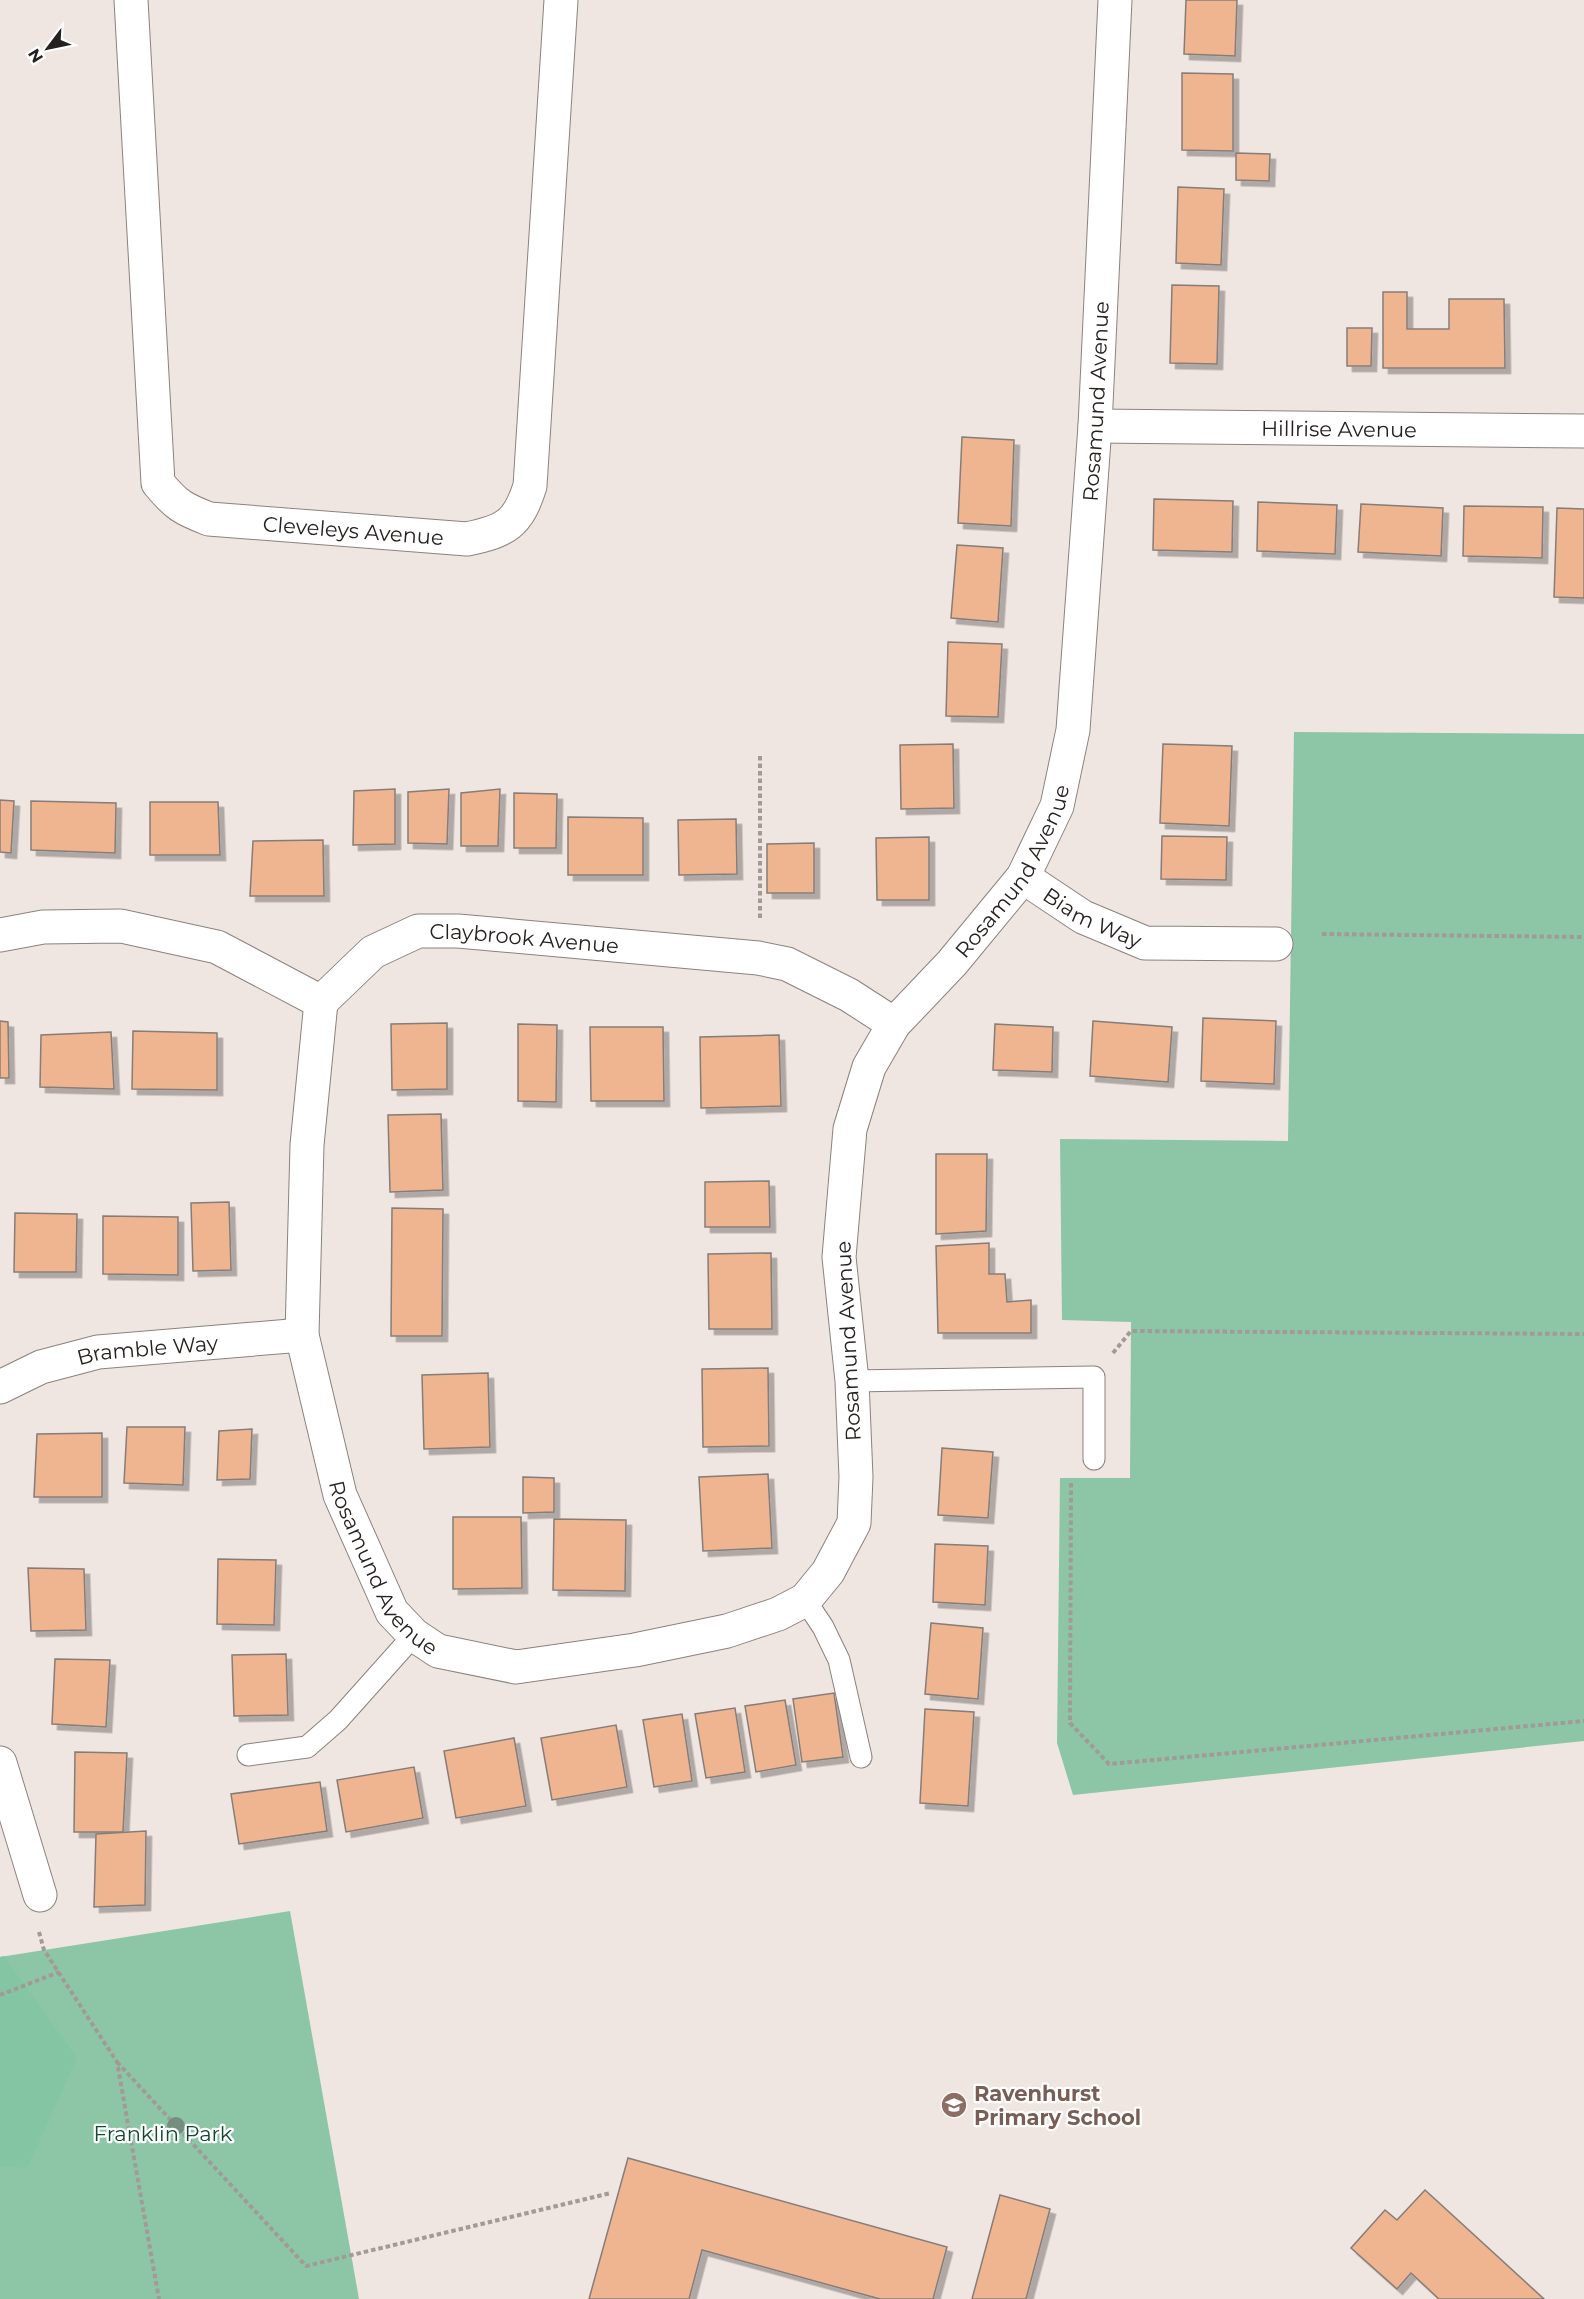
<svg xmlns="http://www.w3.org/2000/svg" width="1584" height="2299" font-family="Montserrat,sans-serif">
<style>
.green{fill:#8cc6a7}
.forest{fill:#84c6a4}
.building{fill:#efb591;stroke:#867d78;stroke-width:1.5;filter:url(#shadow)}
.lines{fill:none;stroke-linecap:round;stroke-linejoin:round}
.service-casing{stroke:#8b827d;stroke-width:23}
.minor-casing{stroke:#8b827d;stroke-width:35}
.path{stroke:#a19a96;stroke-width:4;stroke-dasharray:4.5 3;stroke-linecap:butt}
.service{stroke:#fff;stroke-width:21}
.minor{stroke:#fff;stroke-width:33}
.tree{fill:#758e80}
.labels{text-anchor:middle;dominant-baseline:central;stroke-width:4.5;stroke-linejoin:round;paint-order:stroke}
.street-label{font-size:21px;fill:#25211f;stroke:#fff}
.education-label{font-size:21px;font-weight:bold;fill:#785e54;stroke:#fff;text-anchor:start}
.park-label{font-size:21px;fill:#124730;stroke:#fff}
</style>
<defs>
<filter id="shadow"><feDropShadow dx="5.5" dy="5.5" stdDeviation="0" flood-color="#0004"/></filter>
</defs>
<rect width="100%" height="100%" fill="#efe5e1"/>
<!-- green -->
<g class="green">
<path d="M1294 732 1584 734V1741L1073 1795 1057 1743 1060 1478H1130L1131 1322 1062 1320 1060 1139 1288 1141Z"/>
<path d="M290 1911 359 2299H0V1957Z"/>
</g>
<!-- forest -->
<path class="forest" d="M4 1956 77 2058 27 2168 0 2166V1957Z"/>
<!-- building -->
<g class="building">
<path d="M1186 0H1237L1235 56 1184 54Z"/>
<path d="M1182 73 1233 74V151L1182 150Z"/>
<path d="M1236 153 1270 154 1269 181 1236 180Z"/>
<path d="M1178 187 1224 189 1221 265 1176 263Z"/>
<path d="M1172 285 1219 286 1217 364 1170 363Z"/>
<path d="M1383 292H1407V329H1449V299H1504L1505 368H1383Z"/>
<path d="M1347 328H1372L1371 366H1347Z"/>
<path d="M962 437 1014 440 1011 526 958 523Z"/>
<path d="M1154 499 1233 501 1232 552 1153 550Z"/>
<path d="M1258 502 1337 505 1335 554 1257 551Z"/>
<path d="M1361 504 1443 508 1441 556 1358 552Z"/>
<path d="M1464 506 1543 507 1542 558 1463 556Z"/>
<path d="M1557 508 1584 509V598L1554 597Z"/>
<path d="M957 545 1003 548 998 622 951 618Z"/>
<path d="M948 642 1002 644 998 717 946 716Z"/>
<path d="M953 744 954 808 901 809 900 745Z"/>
<path d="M1163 744 1232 746 1229 826 1160 823Z"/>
<path d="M395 789V844L353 845 354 791Z"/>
<path d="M449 789 447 844 408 843V792Z"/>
<path d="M500 789 498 846H461V793Z"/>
<path d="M514 793 557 794 556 848H514Z"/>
<path d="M0 800 14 801 11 853 0 852Z"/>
<path d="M31 801 116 803 115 853 31 850Z"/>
<path d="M150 802H218L220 855H150Z"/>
<path d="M568 817 643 818V875H568Z"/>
<path d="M736 819 737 874 679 875 678 820Z"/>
<path d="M1162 836 1227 837 1226 880 1161 879Z"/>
<path d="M929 837V900H877L876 838Z"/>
<path d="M323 840 324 896H250L253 841Z"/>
<path d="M814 843V893H767V844Z"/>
<path d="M1203 1018 1276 1021 1274 1084 1201 1081Z"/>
<path d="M0 1021 8 1022 9 1078H0Z"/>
<path d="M1093 1021 1172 1027 1168 1082 1090 1076Z"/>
<path d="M447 1023V1089L392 1090 391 1024Z"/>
<path d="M518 1024 557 1025 556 1102 518 1101Z"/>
<path d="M995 1024 1053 1027 1052 1072 993 1070Z"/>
<path d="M590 1027H663L664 1101H591Z"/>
<path d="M133 1031 217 1033V1090L132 1089Z"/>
<path d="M111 1032 114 1089 40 1087 41 1035Z"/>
<path d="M779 1035 781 1106 701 1108 700 1037Z"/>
<path d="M441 1114 443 1190 390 1192 388 1115Z"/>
<path d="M936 1154H987L986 1231 936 1234Z"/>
<path d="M769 1181 770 1227H705V1182Z"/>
<path d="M229 1202 231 1270 193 1271 191 1203Z"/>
<path d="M392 1208 443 1209 442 1336H391Z"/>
<path d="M15 1213 77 1214 76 1272H14Z"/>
<path d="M103 1216 178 1217V1275L103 1274Z"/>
<path d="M989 1243V1274H1005L1007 1302 1031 1300V1333H938L936 1246Z"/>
<path d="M771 1253 772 1329H709L708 1254Z"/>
<path d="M768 1368 769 1446 703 1447 702 1369Z"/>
<path d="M488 1373 490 1447 424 1449 422 1375Z"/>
<path d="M127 1427H185L183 1485 124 1483Z"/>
<path d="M252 1429 250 1479 217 1480 219 1431Z"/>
<path d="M102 1433V1497H34L37 1434Z"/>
<path d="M942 1448 993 1452 988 1518 938 1515Z"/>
<path d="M768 1474 772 1548 703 1551 699 1477Z"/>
<path d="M523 1477 554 1478V1512L523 1513Z"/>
<path d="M453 1517H521L522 1588 453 1589Z"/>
<path d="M554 1519 626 1520 625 1591 553 1590Z"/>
<path d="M935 1544 988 1546 985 1605 933 1602Z"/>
<path d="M218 1559 276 1560 274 1625 217 1624Z"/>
<path d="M28 1568 84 1569 86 1630 31 1631Z"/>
<path d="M931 1623 983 1628 978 1699 925 1694Z"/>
<path d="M286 1654 288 1715 234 1716 232 1655Z"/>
<path d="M55 1659 110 1660 106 1727 52 1724Z"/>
<path d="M834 1693 843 1757 802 1762 793 1699Z"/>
<path d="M785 1700 796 1765 756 1772 745 1706Z"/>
<path d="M735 1708 745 1772 706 1778 695 1714Z"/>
<path d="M925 1709 974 1712 968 1806 920 1803Z"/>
<path d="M682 1714 692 1781 654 1787 643 1720Z"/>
<path d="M616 1725 627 1787 552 1800 541 1738Z"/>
<path d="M514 1738 526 1806 456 1818 444 1751Z"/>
<path d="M75 1752 127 1753 123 1832H74Z"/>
<path d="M414 1767 423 1818 346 1832 337 1780Z"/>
<path d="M320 1782 327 1831 239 1844 231 1794Z"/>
<path d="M146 1831 145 1905 94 1907 96 1834Z"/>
<path d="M628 2158 947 2247 933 2299H880L702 2250 689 2299H589Z"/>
<path d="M1425 2190 1544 2299H1439L1411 2273 1397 2289 1351 2248 1385 2210 1397 2220Z"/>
<path d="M1000 2195 1050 2209 1026 2299H972Z"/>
</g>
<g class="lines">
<!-- service casing -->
<g class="service-casing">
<g id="service">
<path d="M852 1381 1094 1377V1459"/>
<path d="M805 1600 823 1627 839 1660 861 1757"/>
<path d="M248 1755 307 1747 338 1720 414 1635"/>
</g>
</g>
<!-- minor casing -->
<g class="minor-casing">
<g id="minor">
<path id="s1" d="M131 0 158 483C176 505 183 509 209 519L467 539C506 531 518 524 530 486L561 0"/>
<path id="s2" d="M1095 426 1584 431"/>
<path id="s3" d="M1023 877 1083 917 1145 943 1276 944"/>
<path id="s4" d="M0 935 43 927 121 926 217 947 321 1002 373 952 418 931H458L758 958 787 964 849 995 894 1024"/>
<path id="s5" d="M321 1002 307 1145 302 1335 340 1495 392 1612 414 1635 438 1651 516 1667 635 1650 727 1631 778 1614 805 1600 828 1572 854 1523 856 1477 852 1381 839 1257 850 1129 869 1067 894 1024 952 963 1023 877 1057 806 1073 730 1095 426 1115 0"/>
<path id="s6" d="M0 1387 41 1367 98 1352 302 1335"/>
<path d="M0 1763 40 1895"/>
</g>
</g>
<!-- path -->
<g class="path">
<path d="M760 756V920"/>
<path d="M1322 934 1584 937"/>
<path d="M1113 1353 1131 1331 1584 1334"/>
<path d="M1071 1483 1070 1723 1109 1764 1584 1721"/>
<path d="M39 1932 44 1950 117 2062 159 2299"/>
<path d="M0 1995 59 1972"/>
<path d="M117 2062 306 2266 611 2193"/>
</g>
<!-- service -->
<use href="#service" class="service"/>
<!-- minor -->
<use href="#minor" class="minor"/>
</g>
<!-- trees -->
<circle class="tree" cx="176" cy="2126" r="9"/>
<!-- icons -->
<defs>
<g id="school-disc" transform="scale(1.35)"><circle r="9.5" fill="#8d6e63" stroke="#fff"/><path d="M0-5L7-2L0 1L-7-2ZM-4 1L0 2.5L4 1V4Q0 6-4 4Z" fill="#fff"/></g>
</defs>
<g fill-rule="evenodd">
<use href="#school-disc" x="954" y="2105"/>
</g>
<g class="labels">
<!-- street labels -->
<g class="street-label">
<text stroke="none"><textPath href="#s5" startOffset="2348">Rosamund Avenue</textPath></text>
<text stroke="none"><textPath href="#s2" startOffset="244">Hillrise Avenue</textPath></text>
<text stroke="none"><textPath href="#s1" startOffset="692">Cleveleys Avenue</textPath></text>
<text stroke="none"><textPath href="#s5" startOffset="1862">Rosamund Avenue</textPath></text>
<text stroke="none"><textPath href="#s3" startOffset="81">Biam Way</textPath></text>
<text stroke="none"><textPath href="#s4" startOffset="566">Claybrook Avenue</textPath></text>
<text transform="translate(848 1341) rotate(-93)">Rosamund Avenue</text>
<text stroke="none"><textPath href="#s6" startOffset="154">Bramble Way</textPath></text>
<text stroke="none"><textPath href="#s5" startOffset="584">Rosamund Avenue</textPath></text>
</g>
<!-- education labels -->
<g class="education-label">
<text x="974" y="2093">Ravenhurst<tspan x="974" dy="24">Primary School</tspan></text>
</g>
<!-- park labels -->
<g class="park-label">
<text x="163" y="2133">Franklin Park</text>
</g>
</g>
<!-- north arrow -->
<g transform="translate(48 48) rotate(238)" stroke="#ffffff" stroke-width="4.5" paint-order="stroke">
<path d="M0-4.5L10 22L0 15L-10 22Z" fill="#25211f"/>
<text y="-9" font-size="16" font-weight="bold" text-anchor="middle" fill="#25211f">N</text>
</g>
</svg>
